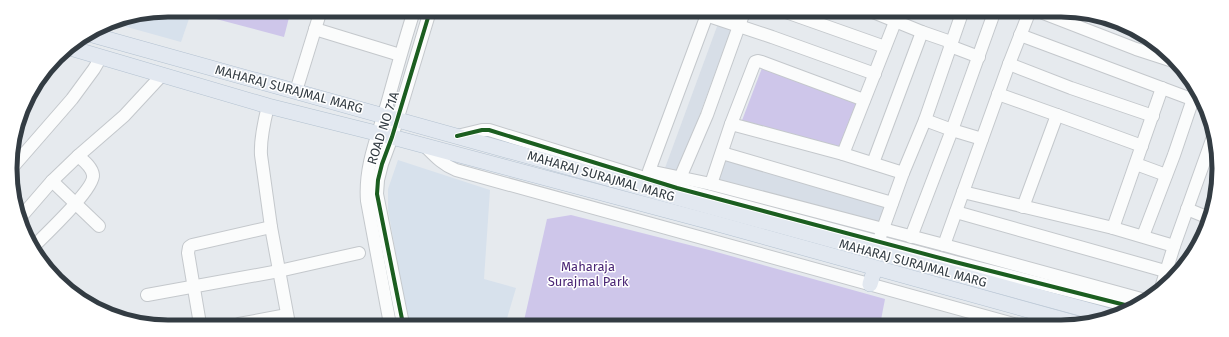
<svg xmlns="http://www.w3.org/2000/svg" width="1229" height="337" font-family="'Fira Sans',sans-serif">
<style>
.residential{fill:#d7dee7}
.education{fill:#d7e1ec}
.green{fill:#cec6ea}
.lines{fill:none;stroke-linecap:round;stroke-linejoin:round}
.minor-casing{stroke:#c4c8cc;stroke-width:14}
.major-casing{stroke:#b3c1d0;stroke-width:16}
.minor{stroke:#fbfcfc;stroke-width:12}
.major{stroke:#e2e8f0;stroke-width:15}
.cycleway-casing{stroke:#fff;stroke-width:6}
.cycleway{stroke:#1b5e20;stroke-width:4}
.labels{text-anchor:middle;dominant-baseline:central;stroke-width:3;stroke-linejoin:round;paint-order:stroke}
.street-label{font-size:13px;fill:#333c43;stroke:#fff}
.park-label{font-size:13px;fill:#4a2675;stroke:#fff}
.rim{fill:none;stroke:#333c43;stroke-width:5}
</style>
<rect width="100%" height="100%" fill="#e6eaee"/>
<!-- residential -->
<g class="residential">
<path d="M719 21 732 27 677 176 665 168Z"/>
<path d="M721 157 886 203 883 226 713 183Z"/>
</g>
<!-- education -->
<g class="education">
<path d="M169 10H192L181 42 109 22Z"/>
<path d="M398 160 490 190 484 279 516 288 505 325 408 324 388 209V189Z"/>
</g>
<!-- green -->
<g class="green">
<path d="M202 10H291L284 37 201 15Z"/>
<path d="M762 68 859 99 840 148 741 123Z"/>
<path d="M571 215 713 251 885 299 880 325H523L547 219Z"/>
</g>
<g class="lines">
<!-- minor casing -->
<g class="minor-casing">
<g id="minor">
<path d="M708 12 649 171 711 184 944 245 1145 300"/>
<path d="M786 12 885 47"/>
<path d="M873 12 922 32 948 41 950 46 979 57"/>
<path d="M1043 13 1136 49 1173 61"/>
<path d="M706 15 772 37 875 74"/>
<path d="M315 29 400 55"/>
<path d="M1020 35 1202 103"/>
<path d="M1009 64 1071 88 1153 116"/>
<path d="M296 91 321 10"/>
<path d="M998 94 1057 115 1142 146"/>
<path d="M268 106C264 122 260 139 261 155L271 227 289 324"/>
<path d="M925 120 952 130 982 139"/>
<path d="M731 124 843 154 903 173"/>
<path d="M457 136 482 130H489L677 188 955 262 1133 307"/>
<path d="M425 146C435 156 443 165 456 170L1021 326"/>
<path d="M722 153 892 203"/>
<path d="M843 154 895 22"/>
<path d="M873 163 922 32"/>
<path d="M1136 164 1166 175"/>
<path d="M11 169 72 99 94 69 101 57"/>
<path d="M680 178 707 115 744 12"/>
<path d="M52 181 99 226"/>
<path d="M711 184 731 124 755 62 758 61 762 62 864 100"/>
<path d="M963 192 1113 228 1174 246"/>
<path d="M1023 207 1057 115"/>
<path d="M1187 209 1209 218"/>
<path d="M956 212 1165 271"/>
<path d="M20 218 52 181 78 156 124 116 162 75"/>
<path d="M1113 228 1162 88"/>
<path d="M1143 236 1174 155 1193 99"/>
<path d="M880 237 903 173 925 120 962 13"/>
<path d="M911 237 952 130 994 13"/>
<path d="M944 245 1009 64 1029 13"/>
<path d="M34 246C44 236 95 188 93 175 92 167 84 161 78 156"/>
<path d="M1160 291 1174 246 1214 134"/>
<path d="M147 295 279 271 359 253"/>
<path d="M200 324 188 253 189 247 192 245 271 227"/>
<path d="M239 324 287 315"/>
<path d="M390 324 367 201C364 164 380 131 389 97 397 68 405 39 414 11"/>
<path d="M403 324 377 194 378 180 382 164 392 137 430 11"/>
</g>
</g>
<!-- major casing -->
<g class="major-casing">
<g id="major">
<path d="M89 34 675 197 1113 317"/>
<path d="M67 47 268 106 392 137 707 221 1082 325"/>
<path d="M870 284 875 268"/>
</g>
</g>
<!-- minor -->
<use href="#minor" class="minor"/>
<!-- major -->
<use href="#major" class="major"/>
<!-- cycleway casing -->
<g class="cycleway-casing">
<g id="cycleway">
<path d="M457 136 482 130H489L677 188 955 262 1133 307"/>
<path d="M403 324 377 194 378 180 382 164 392 137 430 11"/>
</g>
</g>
<!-- cycleway -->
<use href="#cycleway" class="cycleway"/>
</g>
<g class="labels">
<!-- street labels -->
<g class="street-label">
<text transform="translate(289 89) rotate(15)">MAHARAJ SURAJMAL MARG</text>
<text transform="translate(383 128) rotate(-72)">ROAD NO 71A</text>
<text transform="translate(601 176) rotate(16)">MAHARAJ SURAJMAL MARG</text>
<text transform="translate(913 263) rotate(15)">MAHARAJ SURAJMAL MARG</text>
</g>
<!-- park labels -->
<g class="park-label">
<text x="588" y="266">Maharaja<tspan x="588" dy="15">Surajmal Park</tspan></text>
</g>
</g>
<!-- crop -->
<path d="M0 0H1229V337H0ZM168 17H1061A151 151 0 0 1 1212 168V169A151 151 0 0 1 1061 320H168A151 151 0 0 1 17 169V168A151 151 0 0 1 168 17Z" fill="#fff" fill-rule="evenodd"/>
<path class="rim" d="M168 17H1061A151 151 0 0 1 1212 168V169A151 151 0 0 1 1061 320H168A151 151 0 0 1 17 169V168A151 151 0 0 1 168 17Z"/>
</svg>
